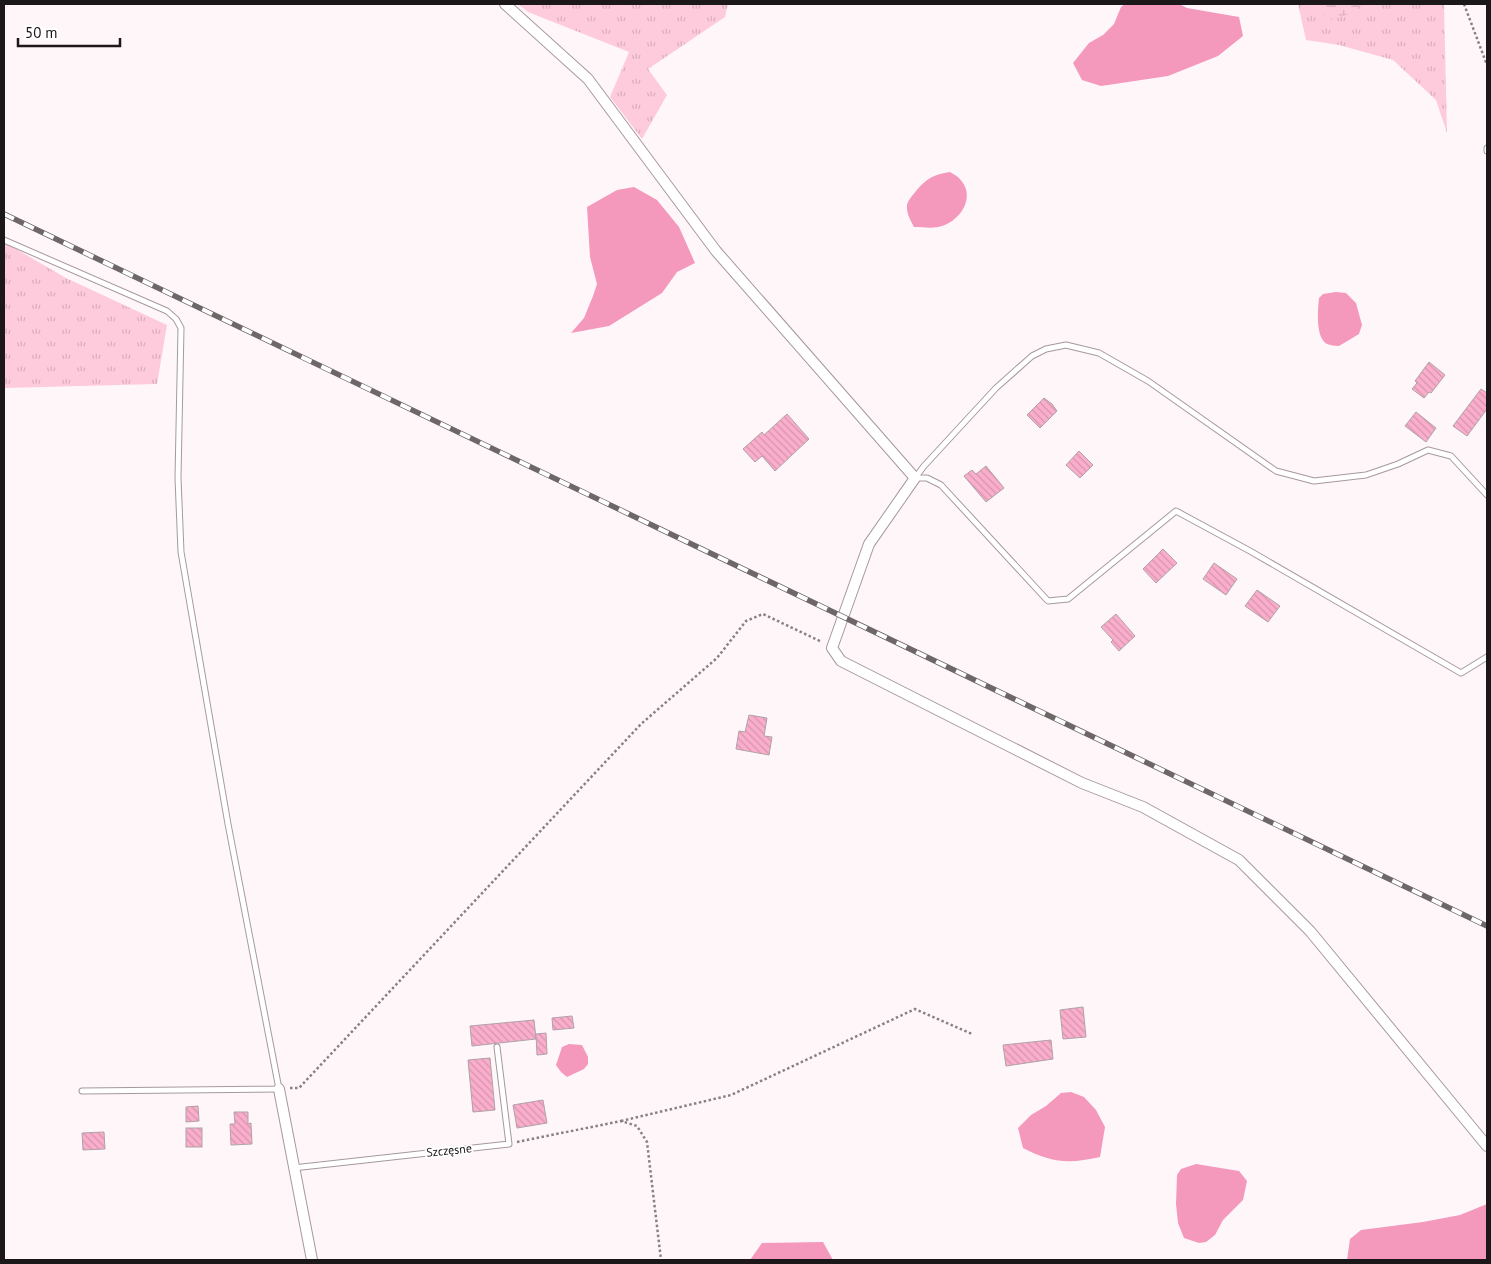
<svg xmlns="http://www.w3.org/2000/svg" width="1491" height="1264" font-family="'PT Sans',sans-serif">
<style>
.grass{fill:url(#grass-tufts)}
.wetland{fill:url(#wetland-marsh)}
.water{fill:#f498bc}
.building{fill:url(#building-back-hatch);stroke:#afa2a6}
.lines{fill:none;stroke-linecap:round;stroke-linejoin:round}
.lane-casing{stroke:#a6999e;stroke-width:7}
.street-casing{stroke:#a6999e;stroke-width:12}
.path{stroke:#888183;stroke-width:2.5;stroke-dasharray:2.5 2.5;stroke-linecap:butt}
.lane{stroke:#fff;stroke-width:5}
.street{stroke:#fff;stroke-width:10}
.rail-casing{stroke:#6d6768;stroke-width:5.5}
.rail{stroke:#fff;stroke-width:4;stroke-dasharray:11;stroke-linecap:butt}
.labels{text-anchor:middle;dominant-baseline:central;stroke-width:4;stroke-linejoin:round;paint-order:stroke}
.street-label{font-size:12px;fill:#1c1718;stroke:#fff}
</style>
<defs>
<pattern id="grass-tufts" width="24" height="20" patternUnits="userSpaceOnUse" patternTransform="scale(1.25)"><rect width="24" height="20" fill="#fecbdd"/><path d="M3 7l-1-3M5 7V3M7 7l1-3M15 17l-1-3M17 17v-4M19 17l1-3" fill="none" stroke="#d9aebd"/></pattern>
<pattern id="wetland-marsh" width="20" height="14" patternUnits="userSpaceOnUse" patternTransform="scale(1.25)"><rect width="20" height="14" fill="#fecbdd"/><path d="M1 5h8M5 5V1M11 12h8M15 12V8" fill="none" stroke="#d9aebd"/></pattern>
<pattern id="building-back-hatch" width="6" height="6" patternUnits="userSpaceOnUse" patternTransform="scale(1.25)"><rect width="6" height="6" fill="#faaecb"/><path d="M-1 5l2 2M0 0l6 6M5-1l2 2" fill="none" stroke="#d695ae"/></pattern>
</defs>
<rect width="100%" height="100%" fill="#fff6f9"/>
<!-- grass -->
<g class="grass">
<path d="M518 4H517H728L725 17 648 69 667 95 642 139 610 97 629 52 528 12Z"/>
<path d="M1298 4H1444L1447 133 1436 100 1393 60 1339 45 1306 40Z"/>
<path d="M4 242 66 278 167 325 157 384 4 388Z"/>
</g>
<!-- wetland -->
<path class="wetland" d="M1320 4H1363L1349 14 1331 20 1323 15Z"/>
<!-- water -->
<g class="water">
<path d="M1125 4H1179L1187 8 1239 17 1243 36 1218 56 1168 76 1101 86 1082 80 1073 63 1089 43 1103 35 1114 24 1121 7Z"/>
<path d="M950 172C953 174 957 176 959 178 977 196 961 220 942 226 934 229 923 227 914 227 911 221 906 213 907 205 908 200 913 195 916 191 926 179 934 174 950 172Z"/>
<path d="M634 187 657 200 679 227 695 263 677 272 662 293 609 326 571 333 584 318 593 296 597 284 590 257 587 207 617 190Z"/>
<path d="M1336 292 1346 293 1356 303 1362 325 1359 334 1339 346C1335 346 1330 345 1327 344 1315 337 1318 309 1319 298L1323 294Z"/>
<path d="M569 1044 582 1045 588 1057V1064L584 1069 567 1077 561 1072 556 1065 562 1047Z"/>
<path d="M1071 1092 1084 1097 1096 1110 1105 1127 1100 1157C1069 1164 1052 1163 1023 1148L1018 1128 1031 1115 1046 1106 1061 1093Z"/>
<path d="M1196 1164 1239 1171 1247 1181 1243 1200 1223 1220 1215 1235 1206 1242 1199 1243 1184 1238 1178 1223 1176 1204 1177 1175 1181 1169Z"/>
<path d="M1487 1204V1260H1347L1350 1239 1361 1230 1423 1222 1460 1215Z"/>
<path d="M823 1242 833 1260H750L762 1243Z"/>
</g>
<!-- building -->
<g class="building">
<path d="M1429 362 1445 375 1431 393 1429 392 1424 398 1412 389 1417 383 1415 381Z"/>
<path d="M1481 389 1487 393V409L1467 436 1453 426Z"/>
<path d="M1044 398 1052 404 1057 411 1040 428 1027 415Z"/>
<path d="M1416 412 1436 428 1426 442 1405 426Z"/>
<path d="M787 414 809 439 775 471 762 456 755 462 743 449 762 432 764 435Z"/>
<path d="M1079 451 1093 465 1080 478 1066 465Z"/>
<path d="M986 466 1004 488 986 502 964 476 972 470 976 474Z"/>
<path d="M1163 549 1177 563 1156 583 1143 569Z"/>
<path d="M1214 563 1237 579 1226 595 1203 579Z"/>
<path d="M1257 590 1280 606 1268 622 1245 606Z"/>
<path d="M1116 614 1135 636 1119 651 1111 642 1113 640 1101 627Z"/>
<path d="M749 715 767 718 764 736 772 737 769 755 736 749 739 731 745 732Z"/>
<path d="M1083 1007 1086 1037 1063 1039 1060 1010Z"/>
<path d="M572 1016 574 1028 553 1030 552 1018Z"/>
<path d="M534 1020 536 1039 472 1046 470 1026Z"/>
<path d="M546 1033 547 1054 537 1055 536 1034Z"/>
<path d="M1051 1040 1053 1059 1006 1066 1003 1045Z"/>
<path d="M490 1058 495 1110 473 1112 468 1060Z"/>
<path d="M543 1100 547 1123 517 1128 513 1105Z"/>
<path d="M198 1106 199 1121 186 1122V1107Z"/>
<path d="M234 1112H248V1124L251 1123 252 1144 231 1145 230 1124H235Z"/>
<rect x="186" y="1128" width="16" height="19"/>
<path d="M104 1132 105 1149 83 1150 82 1133Z"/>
</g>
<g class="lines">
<!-- lane casing -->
<g class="lane-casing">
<g id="lane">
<path d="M1487 148V151"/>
<path d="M4 240 167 311 176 319 181 328 178 478 181 552 228 824 279 1089 82 1091"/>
<path d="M915 478H927L941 485 1048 601 1068 599 1176 511 1250 551 1461 673 1487 657"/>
<path d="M915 478 924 466 996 388 1032 356 1046 349 1066 345 1099 353 1148 381 1276 471 1314 481 1366 475 1398 464 1428 450 1451 456 1487 495"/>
<path d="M293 1168 509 1144 497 1047"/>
</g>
</g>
<!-- street casing -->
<g class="street-casing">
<g id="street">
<path d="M505 4 588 79 716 251 915 478 869 544 832 648 841 661 1082 783 1143 807 1239 860 1310 931 1487 1146"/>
<path d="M279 1089 312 1260"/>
</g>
</g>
<!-- path -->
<g class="path">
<path d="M1464 4 1487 65"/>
<path d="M290 1088H299L641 724 717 658 746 621 763 614 822 642"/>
<path d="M621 1121 731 1095 915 1009 972 1034"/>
<path d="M517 1142 621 1121 637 1126 647 1142 661 1260"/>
</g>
<!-- lane -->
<use href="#lane" class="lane"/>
<!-- street -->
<use href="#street" class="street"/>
<!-- rail casing -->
<g class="rail-casing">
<path id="rail" d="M4 214 1487 926"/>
</g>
<!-- rail -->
<use href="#rail" class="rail"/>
</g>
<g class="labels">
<!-- street labels -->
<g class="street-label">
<text transform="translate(449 1150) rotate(-6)">Szczęsne</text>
</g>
</g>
<!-- border -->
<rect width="1491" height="1264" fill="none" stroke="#1c1718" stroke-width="10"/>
<!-- scale -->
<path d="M18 38v8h102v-8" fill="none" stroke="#1c1718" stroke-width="2.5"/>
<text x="25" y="38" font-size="15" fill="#1c1718" stroke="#ffffff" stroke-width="4" paint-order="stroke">50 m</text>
</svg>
